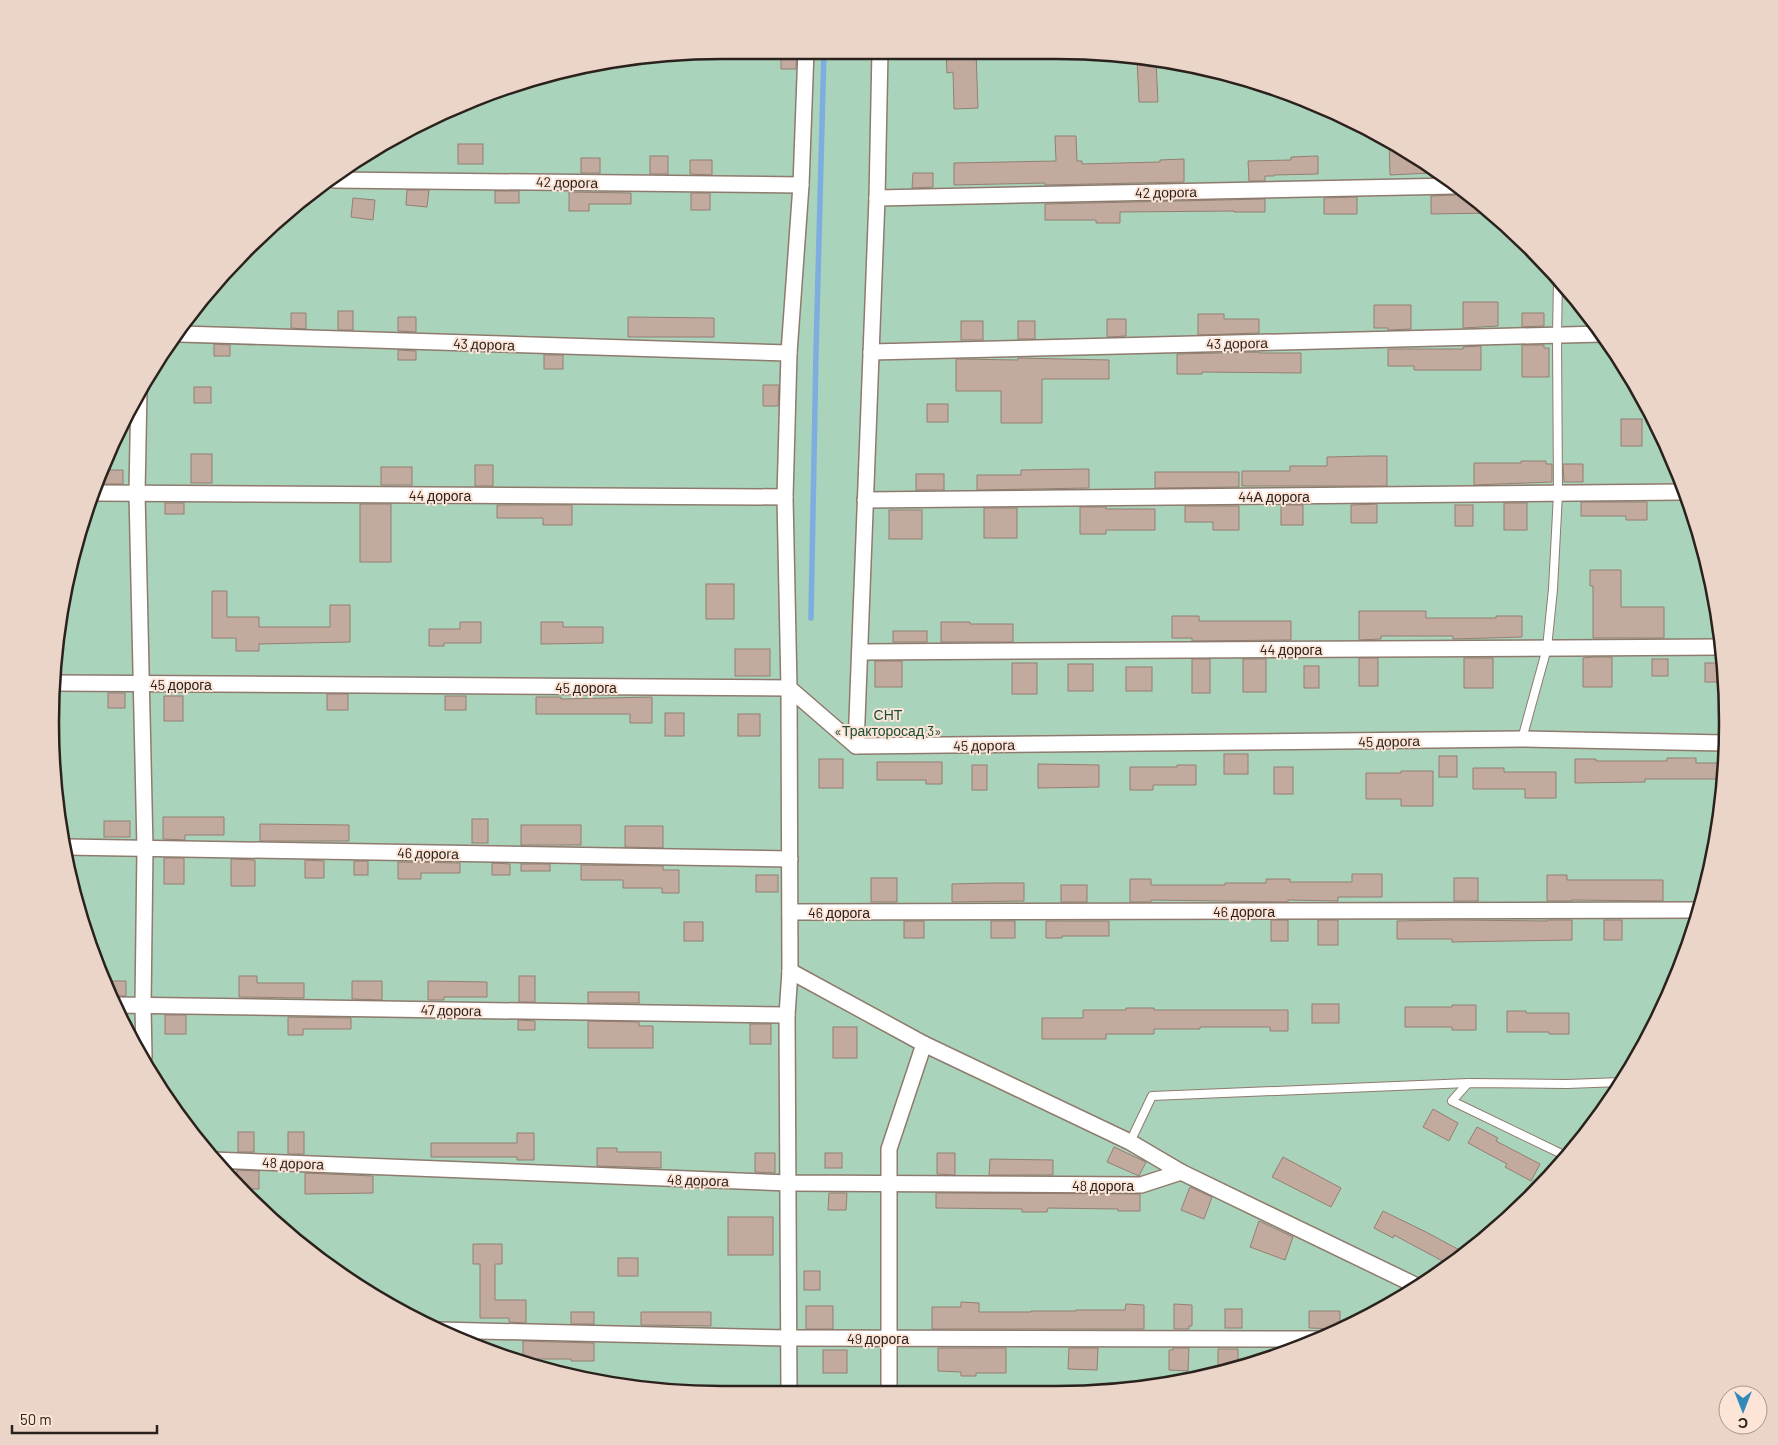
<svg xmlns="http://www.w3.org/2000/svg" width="1778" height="1445" font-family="Barlow,sans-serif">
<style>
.garden{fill:#aad3bb}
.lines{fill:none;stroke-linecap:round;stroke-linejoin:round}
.stream{stroke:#7eaddf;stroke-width:5.5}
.building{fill:#c2ab9e;stroke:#947f72}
.service-casing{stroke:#8f7a6d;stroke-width:10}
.minor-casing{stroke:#8f7a6d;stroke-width:18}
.service{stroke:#fff;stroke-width:8}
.minor{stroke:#fff;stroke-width:15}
.labels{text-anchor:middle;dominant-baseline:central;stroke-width:4;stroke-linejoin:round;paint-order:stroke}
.street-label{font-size:14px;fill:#2b221d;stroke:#fce4d7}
.park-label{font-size:14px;fill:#194e35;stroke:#fce4d7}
.rim{fill:none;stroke:#2b221d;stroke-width:2.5}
</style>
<rect width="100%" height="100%" fill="#fce4d7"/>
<!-- garden -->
<path class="garden" d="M723 50 1100 51 1229 73 1313 101 1392 140 1499 217 1589 313 1659 425 1705 548 1727 678 1722 810 1692 938 1638 1058 1561 1166 1465 1256 1353 1326 1230 1372 1099 1394H679L549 1372 425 1326 313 1256 217 1166 119 1020 73 896 50 722 73 548 140 386 247 247 387 140 549 73Z"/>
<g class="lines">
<!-- stream -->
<path class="stream" d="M811 618 816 351 824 50"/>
</g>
<!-- building -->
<g class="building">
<path d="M781 50H797L796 69H781Z"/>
<path d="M946 51H976L978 108 954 109 953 72 947 73Z"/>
<path d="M1137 58 1156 61 1158 102H1139Z"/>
<path d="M1055 136H1076L1077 161H1082V164L1160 162V160L1184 159V182L1045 185V183L954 185V163L1056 161Z"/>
<path d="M1389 139 1392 140 1443 177H1431V173L1390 175Z"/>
<rect x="458" y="144" width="25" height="20"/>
<rect x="650" y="156" width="18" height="18"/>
<path d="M1318 156V174L1274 175V176H1265V181H1249L1248 161 1291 160V157Z"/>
<rect x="581" y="158" width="19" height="15"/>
<path d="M690 160H712V175L690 174Z"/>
<path d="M913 173H933V187L912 188Z"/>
<path d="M407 190H429L427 207 406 205Z"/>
<rect x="495" y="191" width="24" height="12"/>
<path d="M1463 191 1493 213 1431 214V196L1455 195Z"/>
<path d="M569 192 631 193V204H589V211H569Z"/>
<rect x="691" y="193" width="19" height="17"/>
<path d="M1357 197V214H1324V198Z"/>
<path d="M353 198 375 200 373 220 351 217Z"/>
<path d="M1265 199V212H1234V211L1120 212V223H1096V220H1045V204Z"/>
<path d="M1463 302H1498V326L1463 328Z"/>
<path d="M1374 305H1411V329L1388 330V328H1374Z"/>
<rect x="338" y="311" width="15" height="19"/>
<path d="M291 313H306V329L291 328Z"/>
<path d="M1522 313H1544V326L1522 327Z"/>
<path d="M1198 314H1224V319H1259V333L1198 335Z"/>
<path d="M398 317H416V332L398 331Z"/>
<path d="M628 317 714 318V337H628Z"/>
<path d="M1107 319H1126V336L1107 337Z"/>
<rect x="961" y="321" width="22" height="19"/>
<rect x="1018" y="321" width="17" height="18"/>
<path d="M214 344 230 345V356H214Z"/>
<path d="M1522 345H1544V348H1549V377H1522Z"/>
<path d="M1481 346V370H1414V366H1388V349H1463V347Z"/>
<path d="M398 350 416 351V360H398Z"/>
<path d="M1259 352V353H1301V373L1202 372V374H1177V354Z"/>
<rect x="544" y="355" width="19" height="14"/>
<path d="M1018 358 1109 360V379H1042V423H1001V391H956V359L1018 360Z"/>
<path d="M763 385H779L778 406H763Z"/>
<rect x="194" y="387" width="17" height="16"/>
<rect x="927" y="404" width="21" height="18"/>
<rect x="1621" y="419" width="21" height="27"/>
<rect x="191" y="454" width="21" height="29"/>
<path d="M1370 456H1387V486H1242V471H1290V466H1327V457Z"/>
<path d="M1521 461H1546V464H1552V482L1474 485V463H1521Z"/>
<path d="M1563 464H1583V482H1564Z"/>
<rect x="475" y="465" width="18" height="21"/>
<rect x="381" y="467" width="31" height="18"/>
<path d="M1089 469V488L977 490V475H1021V470Z"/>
<path d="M105 470H123V484H100Z"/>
<path d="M1155 472H1239V487L1155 488Z"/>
<rect x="916" y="474" width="28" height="16"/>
<path d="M1581 502H1647V520H1626V516H1581Z"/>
<rect x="165" y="503" width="19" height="11"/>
<rect x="1504" y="503" width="23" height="27"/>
<rect x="360" y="504" width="31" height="58"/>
<path d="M1377 504V523H1351V505Z"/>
<path d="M497 505H572V525H543V518H497Z"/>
<rect x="1281" y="505" width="22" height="20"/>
<rect x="1455" y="505" width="18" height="21"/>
<path d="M1185 506H1239V530H1213V522H1185Z"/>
<path d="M1080 507H1106V509H1155V530H1106V534H1080Z"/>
<rect x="984" y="508" width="33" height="30"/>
<rect x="889" y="510" width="33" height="29"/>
<path d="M1590 570H1621V607H1664V638H1593V586H1590Z"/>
<rect x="706" y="584" width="28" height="35"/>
<path d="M212 591H227V617H259V627H330V605H350V642L259 644V651H236V638H212Z"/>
<path d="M1359 611H1426V618H1496V616H1522V637L1453 639V636H1381V639L1359 640Z"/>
<path d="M1172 616H1199V621H1291V640L1192 641V638H1172Z"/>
<path d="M460 622H481V643H444V646H429V629H460Z"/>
<path d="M541 622H563V627H603V643L541 644Z"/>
<path d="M941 622H970V624H1013V642H941Z"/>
<rect x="893" y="631" width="34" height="11"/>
<rect x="735" y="649" width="35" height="27"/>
<path d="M1593 657H1612V687H1583V658Z"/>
<rect x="1359" y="658" width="19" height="28"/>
<rect x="1464" y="658" width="29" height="30"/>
<rect x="1192" y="659" width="18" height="34"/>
<rect x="1243" y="659" width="23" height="33"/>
<rect x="1652" y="659" width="16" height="17"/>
<rect x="875" y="661" width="27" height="26"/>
<rect x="1012" y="663" width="25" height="31"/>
<rect x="1705" y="663" width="19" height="19"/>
<rect x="1068" y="664" width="25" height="27"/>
<rect x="1304" y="666" width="15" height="22"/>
<rect x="1126" y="667" width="26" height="24"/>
<rect x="108" y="693" width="17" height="15"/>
<rect x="327" y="694" width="21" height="16"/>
<rect x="164" y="696" width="19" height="25"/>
<rect x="445" y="696" width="21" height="14"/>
<path d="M536 697H561V699L652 697V723H630V714H536Z"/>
<rect x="665" y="713" width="19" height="23"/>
<rect x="738" y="714" width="22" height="22"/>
<rect x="1224" y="754" width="24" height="20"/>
<rect x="1439" y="756" width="18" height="21"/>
<path d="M1667 758H1696V763H1724L1723 779H1645V782L1575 783V759H1596V761H1667Z"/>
<rect x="819" y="759" width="24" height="29"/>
<path d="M877 762H942V784H926V780H877Z"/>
<path d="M1038 764 1099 765V787L1038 788Z"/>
<rect x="972" y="765" width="15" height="25"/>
<path d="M1177 765H1196V785H1153V790H1130V767H1177Z"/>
<rect x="1274" y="767" width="19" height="27"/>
<path d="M1473 768H1504V772H1556V798H1525V789H1473Z"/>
<path d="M1401 771H1433V806H1401V799H1366V773H1401Z"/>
<path d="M163 817H224V835H185V840L163 839Z"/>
<rect x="472" y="819" width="16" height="24"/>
<rect x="104" y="821" width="26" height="16"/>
<path d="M260 824 349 825V841H260Z"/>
<rect x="521" y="825" width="60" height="20"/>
<path d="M625 826H663V848L625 847Z"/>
<rect x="164" y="858" width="20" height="26"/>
<path d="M231 859 255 860V886H231Z"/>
<path d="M305 860 324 861V878H305Z"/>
<rect x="354" y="861" width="14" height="14"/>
<path d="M398 862 460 863V873H421V879H398Z"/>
<path d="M492 863 510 864V875H492Z"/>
<rect x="521" y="864" width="29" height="7"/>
<path d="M581 865 663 866V870H679V893H662V888H623V880H581Z"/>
<path d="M1352 874H1382V897H1338V901L1288 900V902L1151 900V902H1130V879H1151V885H1225V883H1266V879H1290V882H1352Z"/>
<rect x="756" y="875" width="22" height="17"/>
<path d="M1547 875H1567V880H1663V901L1572 900V901H1547Z"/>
<rect x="871" y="878" width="26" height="24"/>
<rect x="1454" y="878" width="24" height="23"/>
<path d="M993 883H1024V901L952 902V884Z"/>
<rect x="1061" y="885" width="26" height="17"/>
<rect x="1271" y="920" width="17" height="21"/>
<rect x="1318" y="920" width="20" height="25"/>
<path d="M1454 920 1547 921V920H1572V940L1452 942V939H1397V921Z"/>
<rect x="1604" y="920" width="18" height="20"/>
<rect x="904" y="921" width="20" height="17"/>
<rect x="991" y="921" width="24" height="17"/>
<path d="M1046 921H1109V936H1062V938H1046Z"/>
<rect x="684" y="922" width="19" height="19"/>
<path d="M239 976H257V983H304V998L239 997Z"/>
<rect x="519" y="976" width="16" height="26"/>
<path d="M108 981H126V996H111L108 990Z"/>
<path d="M352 981H382V1000L352 999Z"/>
<path d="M428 981 487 982V997H444V1000H428Z"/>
<rect x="588" y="992" width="51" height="11"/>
<rect x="1312" y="1004" width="27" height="19"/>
<path d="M1452 1005H1476V1030H1452V1027H1405V1007H1452Z"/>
<path d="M1126 1008H1154V1010H1288V1031H1270V1027H1200V1029H1154V1034H1106V1039H1042V1018H1083V1010H1126Z"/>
<path d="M1507 1011H1526V1013H1569V1034H1549V1032H1507Z"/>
<rect x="165" y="1015" width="21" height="19"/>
<path d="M288 1017 351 1018V1029H303V1035H288Z"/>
<path d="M518 1020 535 1021V1030H518Z"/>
<path d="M588 1021 639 1022V1026H653V1048H588Z"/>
<rect x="750" y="1024" width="21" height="20"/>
<rect x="833" y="1027" width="24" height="31"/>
<path d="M1433 1109 1458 1123 1449 1141 1423 1127Z"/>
<path d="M1477 1127 1498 1138 1496 1141 1540 1164 1531 1181 1505 1167 1507 1164 1468 1143Z"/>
<rect x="238" y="1132" width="16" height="20"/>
<rect x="288" y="1132" width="16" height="22"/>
<path d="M517 1133H534V1160H517V1157H431V1143H517Z"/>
<path d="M1114 1147 1146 1162 1139 1176 1107 1162Z"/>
<path d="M597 1148H617V1152H661V1168L597 1166Z"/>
<path d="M755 1153H775V1173L755 1172Z"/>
<rect x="825" y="1153" width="17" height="15"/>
<path d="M937 1153H955V1175L937 1174Z"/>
<path d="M1283 1157 1341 1188 1331 1207 1272 1177Z"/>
<path d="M990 1159 1053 1160V1175H989Z"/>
<path d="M237 1170 259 1171V1189H242L237 1185Z"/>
<path d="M305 1173 373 1176V1193L305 1194Z"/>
<path d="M1190 1187 1212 1197 1204 1219 1181 1210Z"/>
<path d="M829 1193H847L846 1210H828Z"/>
<path d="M936 1193 1140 1194V1211H1118V1209L1048 1208 1047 1212H1022V1209L936 1208Z"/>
<path d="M1383 1211 1426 1232 1467 1254 1450 1265 1394 1235 1393 1238 1374 1228Z"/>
<rect x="728" y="1217" width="45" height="38"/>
<path d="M1259 1221 1293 1237 1285 1260 1250 1247Z"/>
<path d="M473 1244H502V1264H495V1300H526V1323L509 1322V1318H480V1264H473Z"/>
<rect x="618" y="1258" width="20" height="18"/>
<rect x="804" y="1271" width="16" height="19"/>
<path d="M961 1302 979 1303V1312H1031V1311H1076V1310H1125L1126 1304 1144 1305V1329H932V1307H961Z"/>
<path d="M1174 1304 1192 1305V1326H1189V1329H1174Z"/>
<rect x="806" y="1306" width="27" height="23"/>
<rect x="1225" y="1309" width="17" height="19"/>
<path d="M1309 1311H1340V1329L1309 1328Z"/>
<rect x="571" y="1312" width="23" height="12"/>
<path d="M641 1312H711V1326L641 1325Z"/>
<path d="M523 1341 594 1343V1361H571V1359H523Z"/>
<path d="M938 1348H1006V1373H976V1376H961V1372L938 1371Z"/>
<path d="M1069 1348H1098L1097 1370 1068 1369Z"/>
<path d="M1173 1348H1189L1188 1371 1169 1370V1350H1173Z"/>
<path d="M1218 1349H1238V1369L1218 1370Z"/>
<rect x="823" y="1350" width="24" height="23"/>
</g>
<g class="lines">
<!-- service casing -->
<g class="service-casing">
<g id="service">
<path d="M1522 739 1547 648 1553 589 1558 494 1557 335 1558 280"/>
<path d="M1468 1083 1452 1101 1568 1157"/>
<path d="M1130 1142 1152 1096 1468 1083 1567 1084 1621 1082"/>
</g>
</g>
<!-- minor casing -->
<g class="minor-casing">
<g id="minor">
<path d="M334 180 801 185"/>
<path d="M877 198 1455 186"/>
<path d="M180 334 789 353"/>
<path d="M871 352 1602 334"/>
<path d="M139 388 137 493 145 848 143 1006 144 1057"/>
<path d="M96 493 785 497"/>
<path d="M865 500 1684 492"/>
<path d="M860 652 1721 647"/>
<path d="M55 683 789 688 856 746 1522 739 1724 743"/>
<path d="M856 746 877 198 880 51"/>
<path d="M66 847 790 859"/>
<path d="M790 912 1699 910"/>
<path d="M790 971 924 1044 1130 1142 1181 1172 1417 1286"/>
<path d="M114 1005 787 1015"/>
<path d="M213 1160 789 1183 1141 1185 1181 1172"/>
<path d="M438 1330 789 1338 1318 1339"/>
<path d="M789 1394 787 1015 790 971 789 688 785 497 789 353 801 185 806 50"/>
<path d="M889 1394V1149L924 1044"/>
</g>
</g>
<!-- service -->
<use href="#service" class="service"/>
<!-- minor -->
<use href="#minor" class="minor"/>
</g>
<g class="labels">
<!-- street labels -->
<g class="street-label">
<text transform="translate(567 182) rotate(1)">42 дорога</text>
<text transform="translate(1166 192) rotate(-1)">42 дорога</text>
<text transform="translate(1237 343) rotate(-1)">43 дорога</text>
<text transform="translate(484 344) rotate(2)">43 дорога</text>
<text x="440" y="495">44 дорога</text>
<text x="1274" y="496">44А дорога</text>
<text x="1291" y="649">44 дорога</text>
<text x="181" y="684">45 дорога</text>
<text x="586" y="687">45 дорога</text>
<text transform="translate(1389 741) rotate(-1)">45 дорога</text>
<text transform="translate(984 745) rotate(-1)">45 дорога</text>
<text transform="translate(428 853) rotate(1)">46 дорога</text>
<text x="1244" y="911">46 дорога</text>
<text x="839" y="912">46 дорога</text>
<text transform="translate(451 1010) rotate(1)">47 дорога</text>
<text transform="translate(293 1163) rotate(2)">48 дорога</text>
<text transform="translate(698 1180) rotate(2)">48 дорога</text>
<text x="1103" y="1185">48 дорога</text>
<text x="878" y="1338">49 дорога</text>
</g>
<!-- park labels -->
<g class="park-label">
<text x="888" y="714">СНТ<tspan x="888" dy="16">«Тракторосад 3»</tspan></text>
</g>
</g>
<!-- crop -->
<path d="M0 0H1778V1445H0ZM722 59H1056A663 663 0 0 1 1719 722V723A663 663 0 0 1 1056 1386H722A663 663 0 0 1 59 723V722A663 663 0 0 1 722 59Z" fill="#ebd4c8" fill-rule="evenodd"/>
<path class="rim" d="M722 59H1056A663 663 0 0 1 1719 722V723A663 663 0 0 1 1056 1386H722A663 663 0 0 1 59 723V722A663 663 0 0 1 722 59Z"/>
<!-- north arrow -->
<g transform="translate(1743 1410) rotate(180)"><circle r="24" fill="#fce4d7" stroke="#a8968d"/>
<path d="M0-4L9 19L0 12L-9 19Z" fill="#3389b8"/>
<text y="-8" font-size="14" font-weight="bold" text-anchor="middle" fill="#2b221d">С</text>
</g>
<!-- scale -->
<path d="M12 1425v8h145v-8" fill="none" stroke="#2b221d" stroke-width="2.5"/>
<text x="20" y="1425" font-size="15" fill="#2b221d" stroke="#fce4d7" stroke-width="4" paint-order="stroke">50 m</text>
</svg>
